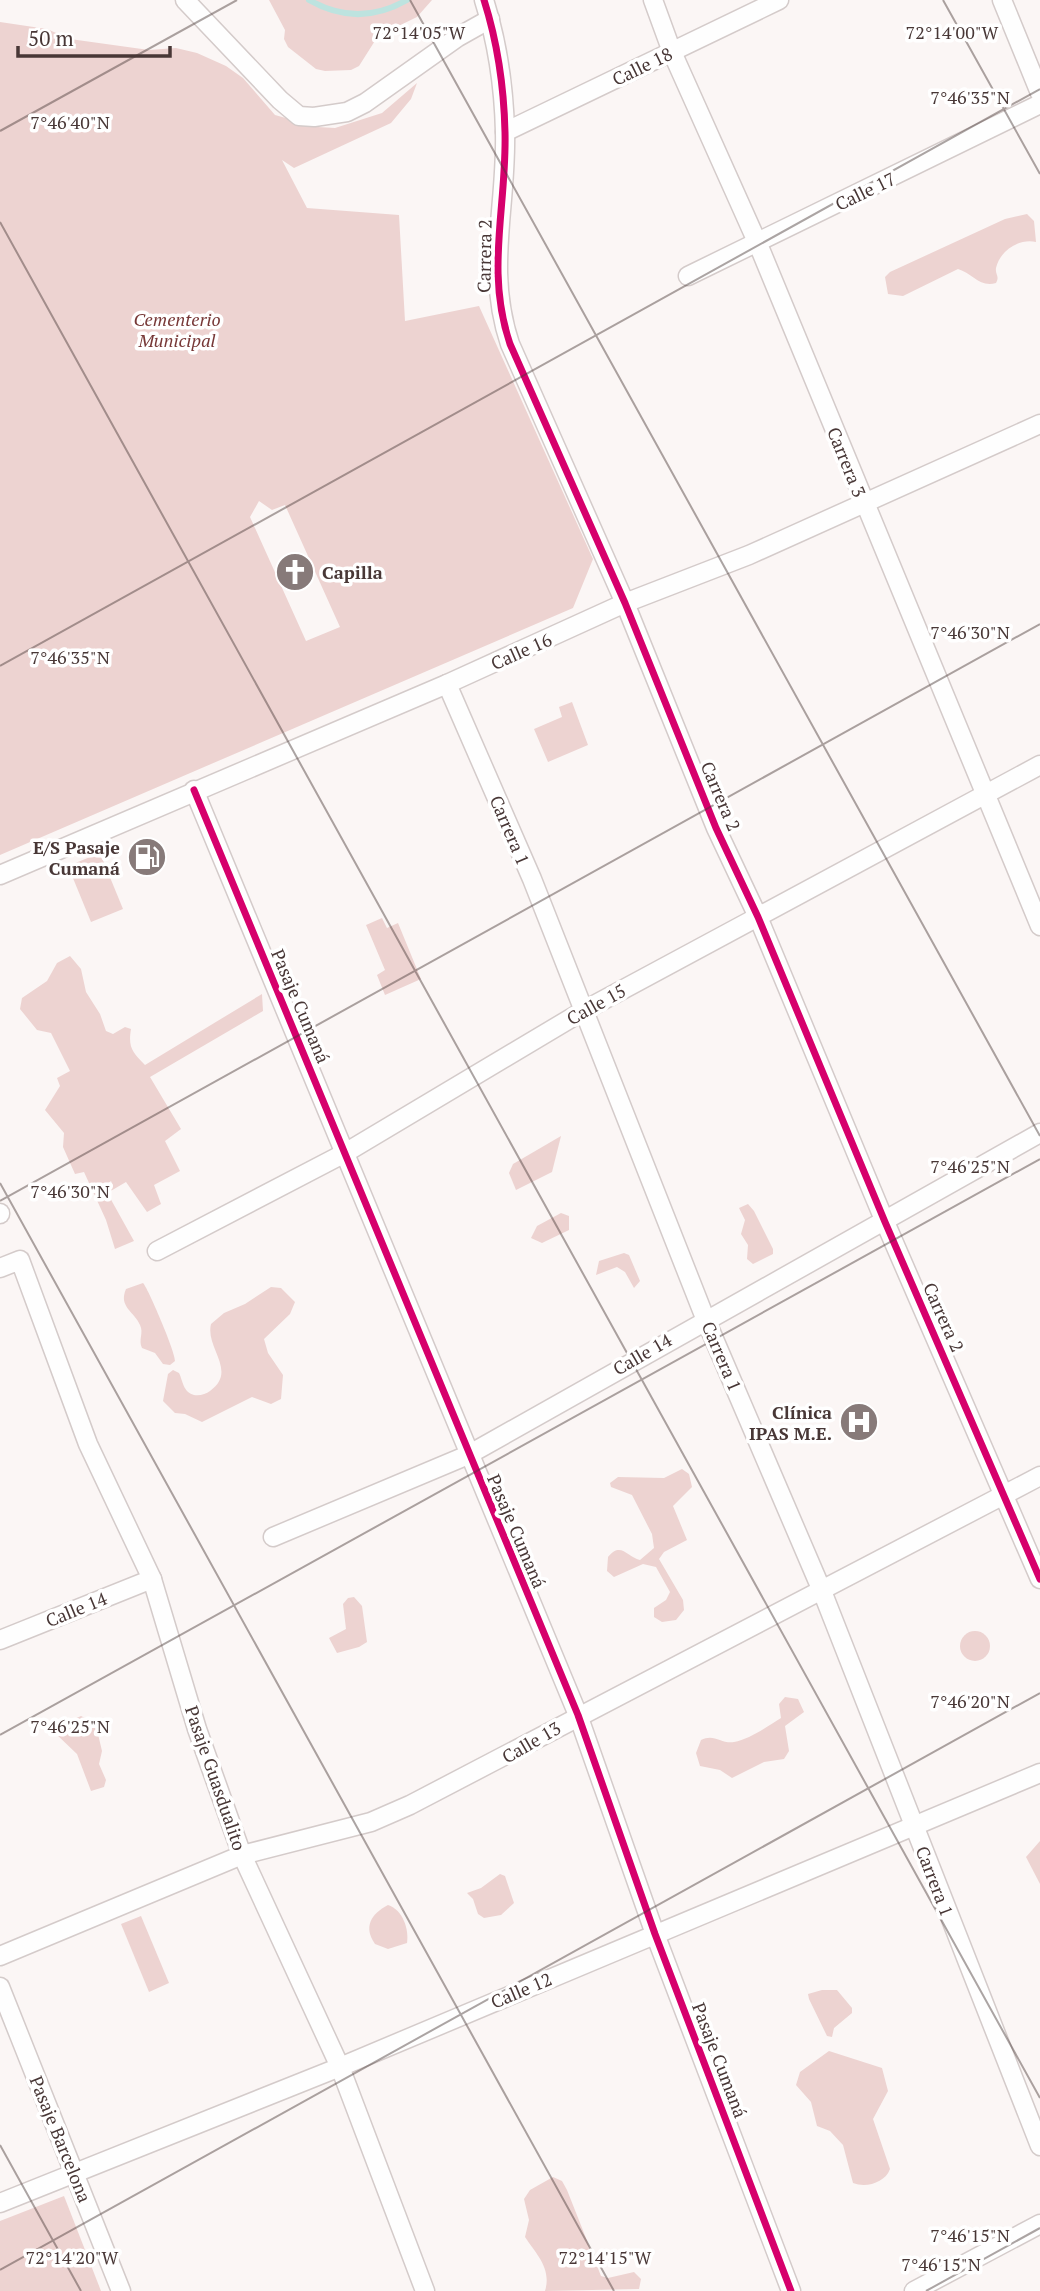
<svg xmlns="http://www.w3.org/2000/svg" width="1040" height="2291" font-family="'PT Serif',serif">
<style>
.green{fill:#edd3d1;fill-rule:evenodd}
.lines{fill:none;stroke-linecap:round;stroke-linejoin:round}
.stream{stroke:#bde3df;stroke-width:6}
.minor-casing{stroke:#d4cbca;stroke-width:21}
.minor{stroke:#fefefe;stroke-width:18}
.cycleway-casing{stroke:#fff;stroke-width:11}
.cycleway{stroke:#d6006c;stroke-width:7}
.ticks{fill:none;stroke:#483736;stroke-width:2;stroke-opacity:0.45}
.labels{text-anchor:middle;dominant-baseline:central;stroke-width:7;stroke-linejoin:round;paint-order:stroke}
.street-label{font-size:18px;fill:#483736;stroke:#fff}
.park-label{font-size:18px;font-style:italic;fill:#773837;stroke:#fff}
.poi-label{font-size:18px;font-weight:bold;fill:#483736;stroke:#fff;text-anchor:end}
.ticks-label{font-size:18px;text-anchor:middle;fill:#483736;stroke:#fff;stroke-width:7;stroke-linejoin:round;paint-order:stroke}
</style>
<rect width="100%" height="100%" fill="#fbf6f5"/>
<!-- green -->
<g class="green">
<path d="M269 0H432L417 17 378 36 359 66 351 70 325 71 316 69 288 47 284 39 285 30Z"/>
<path d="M0 22 47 29 70 39 149 50 176 48 197 53 226 66 243 78 275 115 318 127 335 128 382 113 417 83 411 99 391 123 294 168 282 160 307 208 399 215 405 321 479 306 593 559 573 608 0 855ZM259 501 272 510 285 505 340 627 306 641 250 517Z"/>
<path d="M1027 214 1034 221 1036 242C1020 238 1000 250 996 268 995 275 1000 276 996 283 980 288 972 273 958 269L903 296 888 294 885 277 890 272 1005 219Z"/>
<path d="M572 702 588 745 548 762 534 729 562 717 559 707Z"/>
<path d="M100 853 123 909 91 922 68 866Z"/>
<path d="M382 918 387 928 398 923 421 979 385 995 377 975 385 970 366 925Z"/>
<path d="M70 956 81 969 86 992 100 1014 106 1031 113 1034 125 1027 131 1029C128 1047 132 1052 145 1065L262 994 263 1011 150 1077 181 1129 165 1141 180 1171 154 1185 161 1204 147 1212 126 1182 109 1192 113 1186 111 1181 104 1187 134 1241 115 1249 106 1220 84 1172 75 1174 63 1147 64 1133 45 1110 60 1086 57 1078 70 1071 51 1033 37 1030 20 1009 22 998 47 981 57 963Z"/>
<path d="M561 1136 552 1172 516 1190 509 1173 513 1164Z"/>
<path d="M748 1204 754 1211 773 1249V1254L753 1264 747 1259 748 1245 741 1234 745 1220 739 1208Z"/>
<path d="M561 1213 569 1216V1230L542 1243 531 1238 537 1226Z"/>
<path d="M624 1253 629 1255 640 1281 634 1288 625 1272 617 1267 596 1275 599 1261Z"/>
<path d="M143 1283C147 1286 176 1353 175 1361L170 1365 163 1364 155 1353 142 1348C138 1340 144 1333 140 1325 135 1312 118 1307 126 1289Z"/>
<path d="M271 1287 281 1288 295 1302 290 1314 264 1339 268 1353 283 1375 281 1399 271 1404 252 1397 202 1422 185 1414 175 1413 163 1401 168 1374 173 1370 179 1373C183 1381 183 1392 194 1395 200 1396 206 1394 210 1391 238 1371 205 1348 211 1324L224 1313 245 1304Z"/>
<path d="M682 1469 689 1474 692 1487 673 1506 687 1540 664 1552 659 1559 683 1600 684 1610 676 1620 662 1622 654 1617V1608L666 1600 670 1592 656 1567 643 1564 614 1577 607 1571 608 1557C621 1541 627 1557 640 1560L654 1548 652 1534 632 1495 611 1487 610 1483 618 1477 664 1478Z"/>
<path d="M354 1597 362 1606 367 1642 359 1647 337 1653 329 1638 346 1629 343 1604 348 1598Z"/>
<circle cx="975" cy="1646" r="15"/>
<path d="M785 1697 798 1699 804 1712 785 1726 789 1751 784 1759 764 1762 732 1778 720 1770 700 1766 696 1753 701 1740C714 1733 721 1744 734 1742 750 1739 768 1726 781 1718L779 1704Z"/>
<path d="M81 1716 91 1721 97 1730 102 1751 99 1764 106 1780 104 1787 91 1791 77 1754 55 1733 61 1725Z"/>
<path d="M1040 1841V1884L1026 1857Z"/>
<path d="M500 1874 505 1876 514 1903 501 1915 484 1918 478 1914 473 1899 467 1893 481 1888Z"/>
<path d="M388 1905C403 1910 409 1929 407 1943L388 1949 375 1944C363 1927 371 1914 388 1905Z"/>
<path d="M141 1916 169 1983 149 1992 121 1924Z"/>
<path d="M822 1990H837L852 2008V2013L834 2028 832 2037 827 2036 809 1999 808 1994Z"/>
<path d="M829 2051 882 2068 888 2091 873 2119 890 2169C885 2183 866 2188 853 2183L843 2145 830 2131 817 2126 811 2102 796 2085 800 2072Z"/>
<path d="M553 2177 562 2181 567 2190 601 2276 608 2278 634 2272 641 2279 639 2289 545 2291C552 2268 536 2254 525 2237L529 2220 524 2199 530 2190Z"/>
<path d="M64 2196 101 2291H0V2221Z"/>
</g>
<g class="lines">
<!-- stream -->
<path class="stream" d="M309 0C342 19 374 19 407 0"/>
<!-- minor casing -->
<g class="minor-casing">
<g id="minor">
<path d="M185 0 280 100 299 116 314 117 347 112 365 103 458 37 490 19"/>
<path d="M484 0C497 41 504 89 505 132 507 207 485 270 510 344L625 603 716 828 758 917 885 1222 1040 1579"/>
<path d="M653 0 672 52 758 244 1040 926"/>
<path d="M1002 0 1040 93"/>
<path d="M505 132 779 0"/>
<path d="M688 276 1040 104"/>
<path d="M447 684 532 879 705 1318 822 1591 1040 2146"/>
<path d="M194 790 578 1715 655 1934 791 2291"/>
<path d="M0 875 447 684 625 603 749 555 1040 424"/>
<path d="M0 1213V1214"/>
<path d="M157 1251 345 1153 583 1011 1040 765"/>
<path d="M0 1268 20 1260 88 1444 152 1579 197 1729 242 1855 340 2067 425 2291"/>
<path d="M273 1537 468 1455 1040 1133"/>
<path d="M0 1640 152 1579"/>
<path d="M0 1956 242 1855 371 1822 410 1805 1040 1476"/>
<path d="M0 1987 121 2291"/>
<path d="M0 2203 340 2067 1040 1773"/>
<path d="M914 2291 1040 2224"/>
</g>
</g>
<!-- minor -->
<use href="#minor" class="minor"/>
<!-- cycleway casing -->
<g class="cycleway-casing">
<g id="cycleway">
<path d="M484 0C497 41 504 89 505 132 507 207 485 270 510 344L625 603 716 828 758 917 885 1222 1040 1579"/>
<path d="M194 790 578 1715 655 1934 791 2291"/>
</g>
</g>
<!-- cycleway -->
<use href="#cycleway" class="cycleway"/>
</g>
<!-- ticks -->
<path class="ticks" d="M410 0 1040 1136M943 0 1040 174M0 131 237 0M0 222 1040 2098M0 666 1040 89M0 1183 614 2291M0 1201 1040 624M0 1735 1040 1159M0 2145 81 2291M0 2270 1040 1693M926 2291 1040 2228"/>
<!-- icons -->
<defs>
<g id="church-disc" transform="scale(2.0125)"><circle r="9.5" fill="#877a79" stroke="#fff"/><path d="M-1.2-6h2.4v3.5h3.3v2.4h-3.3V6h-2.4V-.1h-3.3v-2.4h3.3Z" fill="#fff"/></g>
<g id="fuel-disc" transform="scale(2.0125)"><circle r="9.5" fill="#877a79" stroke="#fff"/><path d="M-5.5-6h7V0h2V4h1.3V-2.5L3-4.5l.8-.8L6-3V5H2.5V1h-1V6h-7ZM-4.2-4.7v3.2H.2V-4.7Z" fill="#fff"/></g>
<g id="hospital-disc" transform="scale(2.0125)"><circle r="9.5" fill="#877a79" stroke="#fff"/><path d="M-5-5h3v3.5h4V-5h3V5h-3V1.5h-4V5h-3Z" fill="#fff"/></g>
</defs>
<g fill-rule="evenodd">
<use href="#church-disc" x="295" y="572"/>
<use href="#fuel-disc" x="147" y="857"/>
<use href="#hospital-disc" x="859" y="1422"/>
</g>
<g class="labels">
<!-- street labels -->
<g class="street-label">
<text transform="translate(642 66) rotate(-26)">Calle 18</text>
<text transform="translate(865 191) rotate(-26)">Calle 17</text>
<text transform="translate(484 256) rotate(-89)">Carrera 2</text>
<text transform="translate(847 462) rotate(68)">Carrera 3</text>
<text transform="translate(521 651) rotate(-24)">Calle 16</text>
<text transform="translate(721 796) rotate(67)">Carrera 2</text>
<text transform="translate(510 830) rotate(67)">Carrera 1</text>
<text transform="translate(596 1004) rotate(-29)">Calle 15</text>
<text transform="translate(301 1006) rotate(67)">Pasaje Cumaná</text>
<text transform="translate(944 1317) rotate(66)">Carrera 2</text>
<text transform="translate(642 1354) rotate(-30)">Calle 14</text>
<text transform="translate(722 1356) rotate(67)">Carrera 1</text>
<text transform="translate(517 1531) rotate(67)">Pasaje Cumaná</text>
<text transform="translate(76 1609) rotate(-22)">Calle 14</text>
<text transform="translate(531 1742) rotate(-30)">Calle 13</text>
<text transform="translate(216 1778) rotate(71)">Pasaje Guasdualito</text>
<text transform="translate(935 1881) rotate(69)">Carrera 1</text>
<text transform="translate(521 1990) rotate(-23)">Calle 12</text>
<text transform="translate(720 2060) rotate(69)">Pasaje Cumaná</text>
<text transform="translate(61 2139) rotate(68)">Pasaje Barcelona</text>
</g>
<!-- park labels -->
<g class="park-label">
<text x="177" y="319">Cementerio<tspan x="177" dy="21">Municipal</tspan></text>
</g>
<!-- poi labels -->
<g class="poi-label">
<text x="322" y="572" text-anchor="start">Capilla</text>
<text x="120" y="847">E/S Pasaje<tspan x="120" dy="21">Cumaná</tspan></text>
<text x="832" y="1412">Clínica<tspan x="832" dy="21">IPAS M.E.</tspan></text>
</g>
</g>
<g class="ticks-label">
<text x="419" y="39">72°14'05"W</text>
<text x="952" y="39">72°14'00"W</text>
<text x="970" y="104">7°46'35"N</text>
<text x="70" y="129">7°46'40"N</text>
<text x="970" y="639">7°46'30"N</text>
<text x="70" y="664">7°46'35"N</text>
<text x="970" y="1173">7°46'25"N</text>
<text x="70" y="1198">7°46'30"N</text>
<text x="970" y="1708">7°46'20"N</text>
<text x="70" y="1733">7°46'25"N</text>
<text x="970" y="2242">7°46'15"N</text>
<text x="72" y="2264">72°14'20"W</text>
<text x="605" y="2264">72°14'15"W</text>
<text x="941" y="2271">7°46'15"N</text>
</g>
<!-- scale -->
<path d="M18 46v10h152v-10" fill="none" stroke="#483736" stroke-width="3.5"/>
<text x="28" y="46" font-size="21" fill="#483736" stroke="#ffffff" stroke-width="5" paint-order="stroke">50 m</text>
</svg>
